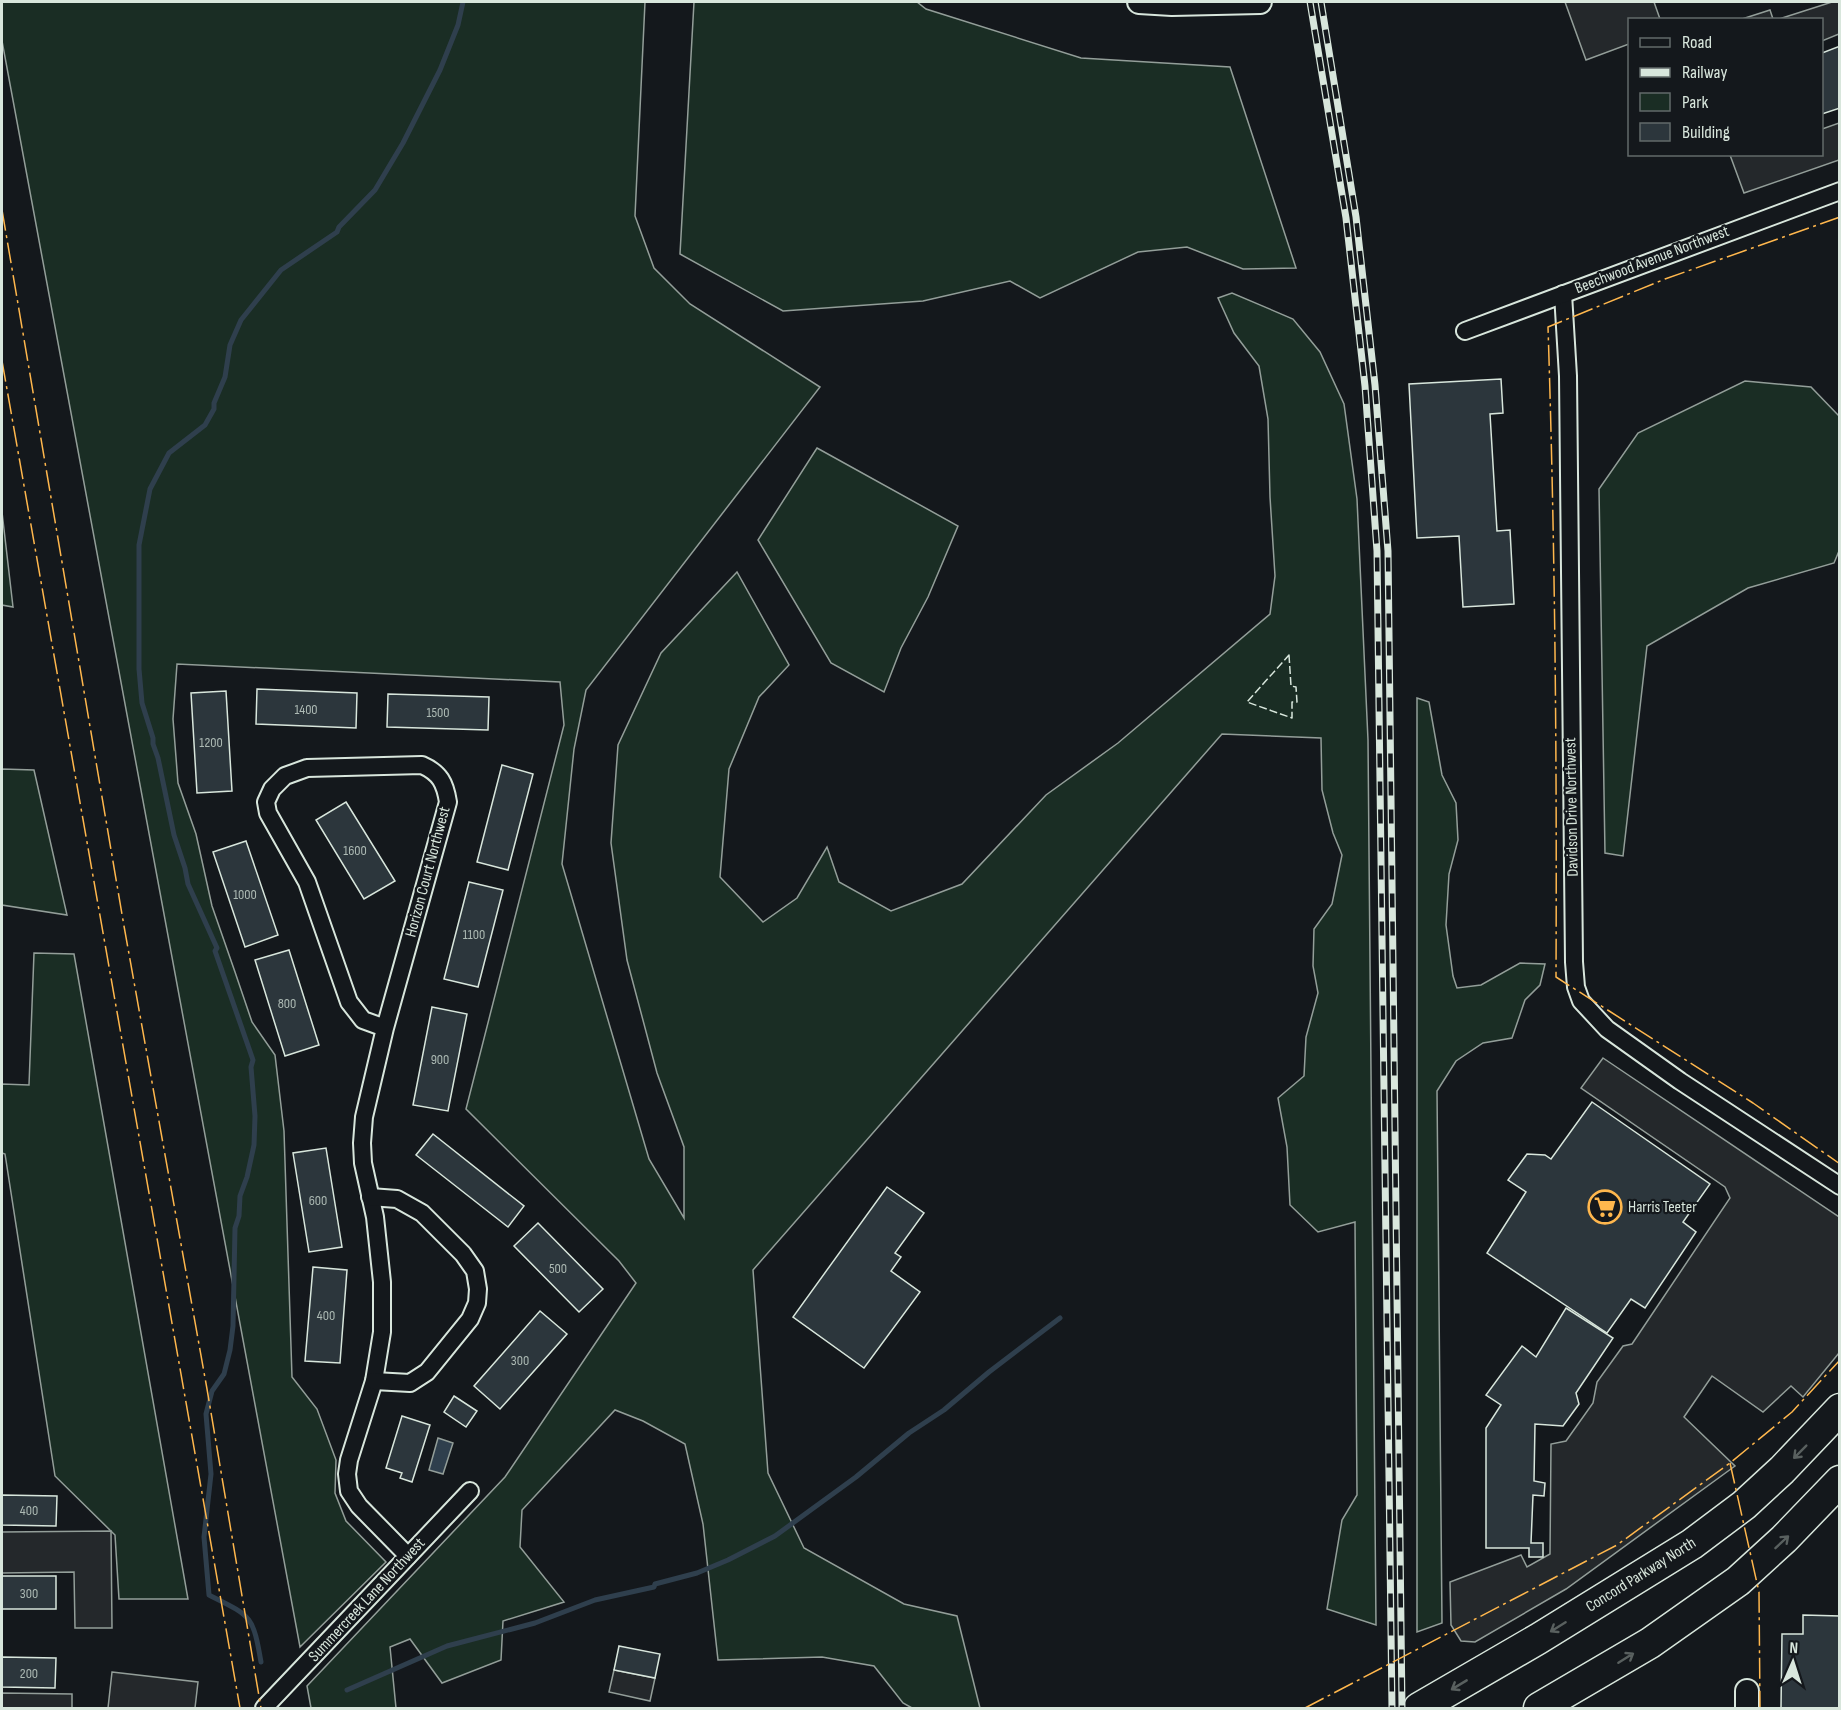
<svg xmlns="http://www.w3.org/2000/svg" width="1841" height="1710" font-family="'Sofia Sans Condensed',sans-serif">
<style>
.green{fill:#1a2d24;stroke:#939e99;stroke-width:1.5}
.parking{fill:#24282b;stroke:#939e99;stroke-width:1.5}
.water{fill:#2f3f4d;stroke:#939e99;stroke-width:1.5}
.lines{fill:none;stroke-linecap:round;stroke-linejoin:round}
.stream{stroke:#2f3f4d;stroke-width:5}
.building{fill:#2c363c;stroke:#d8e6dc;stroke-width:1.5}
.street-casing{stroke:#d8e6dc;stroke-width:20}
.secondary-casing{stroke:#d8e6dc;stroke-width:26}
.highway-casing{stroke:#d8e6dc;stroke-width:33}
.street{stroke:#14181c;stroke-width:16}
.secondary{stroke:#14181c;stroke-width:22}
.highway{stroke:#14181c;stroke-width:30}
.rail-casing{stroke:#d8e6dc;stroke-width:7}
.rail{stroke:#14181c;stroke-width:4.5;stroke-dasharray:14;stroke-linecap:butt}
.fence{stroke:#d8e6dc;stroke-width:1.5;stroke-dasharray:8 3;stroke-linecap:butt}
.power{stroke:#ffb74d;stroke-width:1.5;stroke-dasharray:21 4.5 3 4.5;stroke-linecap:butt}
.oneway{stroke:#59605f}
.labels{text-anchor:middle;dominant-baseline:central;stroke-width:4.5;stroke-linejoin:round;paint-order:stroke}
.number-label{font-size:14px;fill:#adbab4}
.street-label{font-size:16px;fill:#d8e6dc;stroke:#14181c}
.poi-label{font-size:16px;fill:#d8e6dc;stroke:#14181c;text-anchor:start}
</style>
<rect width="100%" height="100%" fill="#14181c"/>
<!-- green -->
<g class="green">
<path d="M2 2H645L635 216 654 268 690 304 820 387 586 690 574 749 562 864 649 1159 684 1218V1147L657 1073 627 960 611 843 618 745 661 653 737 572 789 665 759 697 729 769 720 877 763 922 797 898 827 847 839 882 891 911 962 884 1046 795 1118 743 1270 614 1275 576 1270 497 1268 419 1259 366 1234 333 1218 298 1232 293 1293 319 1320 352 1344 404 1357 499 1368 740 1376 1625 1327 1609 1342 1520 1357 1495 1355 1222 1318 1232 1290 1205 1287 1147 1278 1098 1304 1076 1306 1037 1318 993 1313 966 1314 929 1332 904 1342 855 1333 833 1322 790 1321 738 1222 734 753 1270 768 1473 804 1548 904 1604 957 1616 980 1708H912L903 1703 874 1666 822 1657 718 1660 703 1524 685 1444 643 1421 615 1410 522 1510 520 1547 564 1602 503 1621 501 1660 442 1683 410 1639 390 1647 396 1708H311L307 1686 505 1477 636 1283 619 1261 466 1109 564 725 560 682 177 664 173 719 178 783 196 834 212 906 235 972 252 1022 275 1055 284 1131 292 1377 317 1409 336 1460 335 1493 346 1521 386 1562 300 1647 2 41Z"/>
<path d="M694 2H917L926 9 1081 58 1230 67 1296 268 1243 269 1187 247 1138 252 1040 298 1010 281 923 301 783 311 680 254Z"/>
<path d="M1745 381 1811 387 1839 416V551L1834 563 1748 588 1647 646 1623 856 1605 853 1599 489 1638 433Z"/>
<path d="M817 448 958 526 928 597 901 648 884 692 831 663 758 540Z"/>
<path d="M2 512 13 607 2 605Z"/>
<path d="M1417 698 1429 702 1442 775 1456 803 1458 840 1449 874 1446 925 1453 976 1457 988 1481 985 1520 963 1545 964 1540 985 1525 1000 1512 1038 1483 1043 1456 1061 1437 1091 1442 1623 1417 1632Z"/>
<path d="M2 769 34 770 67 915 2 905Z"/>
<path d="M34 953 74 954 188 1599H119L115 1535 55 1476 5 1154 2 1153V1084L29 1085Z"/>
</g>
<!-- parking -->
<g class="parking">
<path d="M1565 2H1654L1660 19 1630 20 1629 44 1586 60Z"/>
<path d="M1832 2H1839V34L1822 41V20L1779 19Z"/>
<path d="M1770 10 1773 19H1742Z"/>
<path d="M1839 123V160L1744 193 1730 155 1822 154V129Z"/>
<path d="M1603 1058 1839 1217V1353L1803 1397 1791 1386 1763 1412 1712 1376 1684 1417 1735 1466 1566 1589 1475 1642 1461 1641 1451 1625 1450 1582 1521 1555 1527 1567 1550 1554 1551 1444 1566 1441 1593 1403 1597 1382 1623 1346 1632 1344 1730 1198 1725 1187 1581 1088Z"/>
<path d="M111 1531 112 1628H75L74 1572 2 1573V1532Z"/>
<path d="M614 1670 655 1678 650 1701 609 1692Z"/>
<path d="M112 1672 198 1682 195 1708H108Z"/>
<path d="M2 1693 72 1694V1708H2Z"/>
</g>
<!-- water -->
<path class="water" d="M438 1438 453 1443 443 1474 429 1470Z"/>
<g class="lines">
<!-- stream -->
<g class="stream">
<path d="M261 1662C253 1615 251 1616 209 1595L204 1537 211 1474 206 1414 212 1391 224 1374 230 1350 233 1326 235 1228 239 1216 240 1196 247 1177 254 1145 255 1116 251 1067 253 1060 215 951 217 948 188 884 185 868 174 835 158 758 153 744V738L142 703 139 669V545L150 489 169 453 205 425 214 409V403L225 377 230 345 241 320 281 270 337 232 339 227 375 190 403 143 440 70 458 25 463 2"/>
<path d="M347 1690 447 1646 535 1623 595 1600 654 1587 655 1584 697 1573 728 1560 775 1536 856 1477 909 1433 944 1410 989 1372 1060 1318"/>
</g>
</g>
<!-- building -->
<g class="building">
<path d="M1840 46V108L1822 114V53Z"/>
<path d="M1501 379 1503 413 1490 414 1497 531 1510 530 1514 604 1463 607 1459 536 1417 538 1409 384Z"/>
<path d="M257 689 357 693 356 728 256 724Z"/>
<path d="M226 691 232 791 197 793 191 693Z"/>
<path d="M388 694 489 697 488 730 387 727Z"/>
<path d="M502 765 533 774 508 870 477 862Z"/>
<path d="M346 802 395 881 364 899 316 820Z"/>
<path d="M246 841 278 935 245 947 213 852Z"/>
<path d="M469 882 503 890 478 987 444 979Z"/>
<path d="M289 950 319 1045 285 1056 255 960Z"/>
<path d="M432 1007 467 1014 448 1111 413 1105Z"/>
<path d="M1592 1102 1710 1184 1683 1222 1696 1232 1645 1308 1631 1299 1607 1333 1487 1253 1526 1192 1508 1180 1527 1154 1545 1155 1551 1159Z"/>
<path d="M433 1134 524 1206 508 1227 416 1155Z"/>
<path d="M326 1148 342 1247 309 1252 293 1153Z"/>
<path d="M887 1187 924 1213 895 1253 901 1257 891 1271 920 1292 864 1368 793 1317Z"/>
<path d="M538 1223 603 1289 579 1312 514 1246Z"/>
<path d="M313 1267 347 1270 340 1363 305 1361Z"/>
<path d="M1566 1308 1613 1338 1576 1393 1579 1404 1563 1426 1535 1424 1534 1481 1545 1483 1544 1496 1533 1495 1531 1543H1543V1557H1529V1548H1486V1428L1501 1405 1486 1395 1522 1346 1536 1357Z"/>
<path d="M540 1311 567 1334 500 1409 474 1386Z"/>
<path d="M454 1396 477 1411 466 1427 444 1412Z"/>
<path d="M402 1416 430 1425 412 1482 400 1478 402 1473 386 1468Z"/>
<path d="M2 1495 57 1496 56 1526 2 1525Z"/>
<rect x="2" y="1576" width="54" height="33"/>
<path d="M1803 1615 1840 1616V1708H1781L1782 1634H1803Z"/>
<path d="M619 1646 660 1654 655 1678 614 1670Z"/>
<path d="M2 1657 56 1658 55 1688 2 1687Z"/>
</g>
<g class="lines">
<!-- street casing -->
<g class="street-casing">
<g id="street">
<path d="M1563 294 1568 376 1574 962 1576 987 1581 1001 1607 1029 1680 1081 1840 1186"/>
<path d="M1465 331 1840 191"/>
<path d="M385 1028 363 1020 349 1002 307 882 268 813 266 802 272 789 285 776 307 768 422 765C440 773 445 783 448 802L385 1028 364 1117 362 1143 363 1163 375 1217 382 1282V1332L374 1381 349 1460 347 1474 349 1491 359 1506 408 1556"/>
<path d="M370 1197 397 1199 422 1213 463 1254 475 1271 478 1289 477 1303 470 1319 427 1372 410 1383 374 1381"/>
<path d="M264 1708 470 1491"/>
</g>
</g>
<!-- secondary casing -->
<g class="secondary-casing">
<g id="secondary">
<path d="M1139 2 1172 4 1260 2"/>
<path d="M1747 1708V1691"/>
</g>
</g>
<!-- highway casing -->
<g class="highway-casing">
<g id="highway">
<path d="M1419 1708 1538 1639 1692 1544 1744 1505 1782 1470 1840 1409"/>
<path d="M1539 1708 1650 1643 1738 1581 1784 1539 1840 1481"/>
</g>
</g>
<!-- street -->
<use href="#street" class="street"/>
<!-- secondary -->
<use href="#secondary" class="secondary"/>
<!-- highway -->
<use href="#highway" class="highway"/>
<!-- rail casing -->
<g class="rail-casing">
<g id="rail">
<path d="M1310 2 1346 218 1365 386 1377 551 1392 1708"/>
<path d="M1321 2 1356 217 1375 385 1388 551 1402 1708"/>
</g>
</g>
<!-- rail -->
<use href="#rail" class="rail"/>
<!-- fence -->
<path class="fence" d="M1289 655 1291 686 1296 687 1297 702H1292V718L1247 702Z"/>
<!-- power -->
<g class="power">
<path d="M2 210 124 926 207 1389 261 1708"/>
<path d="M1840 217 1665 279 1548 327C1555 544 1557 760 1556 977L1753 1103 1840 1164"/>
<path d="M2 361 240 1708"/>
<path d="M1730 1463 1759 1592 1760 1708"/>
<path d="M1305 1708 1617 1545 1730 1463 1792 1412 1840 1360"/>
</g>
</g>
<!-- one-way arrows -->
<defs><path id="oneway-shaft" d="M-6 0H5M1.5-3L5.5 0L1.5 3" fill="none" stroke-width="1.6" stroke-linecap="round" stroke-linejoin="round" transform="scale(1.5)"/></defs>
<g class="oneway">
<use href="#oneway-shaft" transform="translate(1800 1452) rotate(135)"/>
<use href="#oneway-shaft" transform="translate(1782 1542) rotate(-43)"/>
<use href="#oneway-shaft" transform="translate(1558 1627) rotate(148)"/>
<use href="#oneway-shaft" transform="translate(1626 1658) rotate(-32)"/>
<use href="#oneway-shaft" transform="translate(1459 1685) rotate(149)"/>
</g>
<!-- icons -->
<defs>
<g id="supermarket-ring" transform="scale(1.725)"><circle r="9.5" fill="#14181c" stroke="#ffb74d" stroke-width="1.5"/><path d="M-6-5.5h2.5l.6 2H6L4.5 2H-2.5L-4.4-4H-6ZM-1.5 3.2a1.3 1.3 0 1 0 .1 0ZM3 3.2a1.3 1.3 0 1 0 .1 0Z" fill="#ffb74d"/></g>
</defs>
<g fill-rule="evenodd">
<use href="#supermarket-ring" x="1605" y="1207"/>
</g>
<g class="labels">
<!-- number labels -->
<g class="number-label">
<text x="306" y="709">1400</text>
<text x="438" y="712">1500</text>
<text x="211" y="742">1200</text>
<text x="355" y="850">1600</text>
<text x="245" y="894">1000</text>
<text x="474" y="934">1100</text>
<text x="287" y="1003">800</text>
<text x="440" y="1059">900</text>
<text x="318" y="1200">600</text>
<text x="558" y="1268">500</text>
<text x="326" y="1315">400</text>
<text x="520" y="1360">300</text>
<text x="29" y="1510">400</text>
<text x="29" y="1593">300</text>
<text x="29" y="1673">200</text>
</g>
<!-- street labels -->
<g class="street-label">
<text transform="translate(1652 260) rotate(-21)">Beechwood Avenue Northwest</text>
<text transform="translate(1572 807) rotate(-91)">Davidson Drive Northwest</text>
<text transform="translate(428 872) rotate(-75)">Horizon Court Northwest</text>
<text transform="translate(1641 1575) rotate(-32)">Concord Parkway North</text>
<text transform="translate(367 1600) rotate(-47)">Summercreek Lane Northwest</text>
</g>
<!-- poi labels -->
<g class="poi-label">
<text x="1628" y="1207">Harris Teeter</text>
</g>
</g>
<!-- border -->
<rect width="1841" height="1710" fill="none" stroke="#d8e6dc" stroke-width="6"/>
<!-- legend -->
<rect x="1628" y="18" width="195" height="138" fill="#14181c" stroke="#626a69" stroke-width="1.5"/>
<rect x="1640" y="38" width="30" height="9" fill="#14181c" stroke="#626a69" stroke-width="1.5"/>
<text x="1682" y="48" font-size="18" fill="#d8e6dc">Road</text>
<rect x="1640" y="68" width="30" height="9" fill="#d8e6dc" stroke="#626a69" stroke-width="1.5"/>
<text x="1682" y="78" font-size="18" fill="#d8e6dc">Railway</text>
<rect x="1640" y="93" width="30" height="18" fill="#1a2d24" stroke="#626a69" stroke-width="1.5"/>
<text x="1682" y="108" font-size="18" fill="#d8e6dc">Park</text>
<rect x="1640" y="123" width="30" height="18" fill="#2c363c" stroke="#626a69" stroke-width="1.5"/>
<text x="1682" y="138" font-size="18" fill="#d8e6dc">Building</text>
<!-- north arrow -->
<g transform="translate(1793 1662) rotate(3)" stroke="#14181c" stroke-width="4.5" paint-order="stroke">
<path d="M0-4.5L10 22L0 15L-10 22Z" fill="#d8e6dc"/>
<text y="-9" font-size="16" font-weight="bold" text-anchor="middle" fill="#d8e6dc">N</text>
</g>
</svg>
